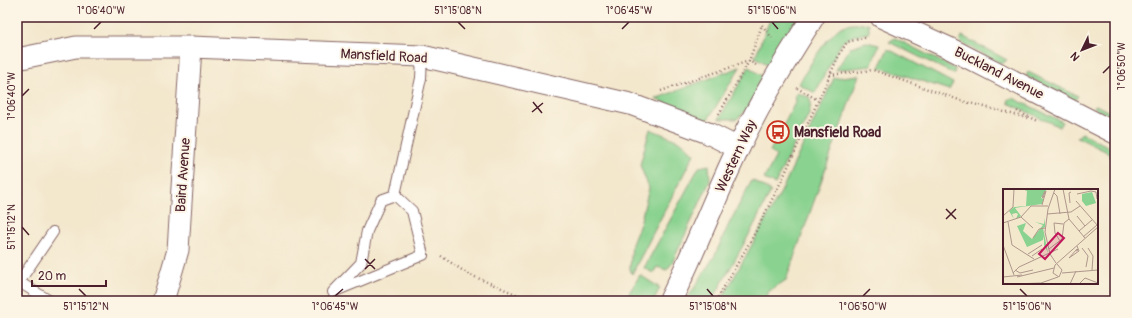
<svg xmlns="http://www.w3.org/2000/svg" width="1132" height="318" font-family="Pangolin,sans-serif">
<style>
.green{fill:#89d28f;stroke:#6a785d}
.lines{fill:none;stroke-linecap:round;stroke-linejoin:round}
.service-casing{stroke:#856563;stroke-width:12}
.minor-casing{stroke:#856563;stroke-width:23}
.tertiary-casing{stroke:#856563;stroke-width:24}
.path{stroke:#856563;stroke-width:2.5;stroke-dasharray:1 3;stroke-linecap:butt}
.service{stroke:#fff;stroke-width:10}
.minor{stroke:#fff;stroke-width:21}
.tertiary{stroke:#fff;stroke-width:22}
.ticks{fill:none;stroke:#4a1f2b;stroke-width:1.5}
.labels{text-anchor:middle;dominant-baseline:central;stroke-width:4;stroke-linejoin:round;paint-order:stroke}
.street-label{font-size:14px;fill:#4a1f2b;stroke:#fcf5e5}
.poi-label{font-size:14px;font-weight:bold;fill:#4a1f2b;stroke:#fcf5e5;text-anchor:start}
.inset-road{fill:none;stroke:#af978c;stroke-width:1}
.view{fill:#c2185b;fill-opacity:0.15;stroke:#c2185b;stroke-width:2}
.inset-edge{fill:none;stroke:#4a1f2b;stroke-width:2}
.neatline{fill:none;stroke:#4a1f2b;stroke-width:1.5}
.ticks-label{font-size:10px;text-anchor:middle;fill:#4a1f2b}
</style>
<rect width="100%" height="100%" fill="#fcf5e5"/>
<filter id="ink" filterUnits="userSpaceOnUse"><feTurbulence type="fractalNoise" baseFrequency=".025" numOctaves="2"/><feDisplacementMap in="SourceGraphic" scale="8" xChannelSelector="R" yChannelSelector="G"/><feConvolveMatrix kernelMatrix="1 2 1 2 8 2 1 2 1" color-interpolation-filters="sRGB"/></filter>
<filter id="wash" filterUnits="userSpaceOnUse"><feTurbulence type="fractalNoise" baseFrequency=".012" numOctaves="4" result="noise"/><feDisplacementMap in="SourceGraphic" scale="16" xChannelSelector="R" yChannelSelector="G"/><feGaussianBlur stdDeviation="0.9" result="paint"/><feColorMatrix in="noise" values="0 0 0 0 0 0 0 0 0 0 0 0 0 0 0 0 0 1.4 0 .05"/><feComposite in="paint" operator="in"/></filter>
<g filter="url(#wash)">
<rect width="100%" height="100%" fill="#f3e7cc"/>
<!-- green -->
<g class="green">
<path d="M771 17H801L772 67 755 57Z"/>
<path d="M869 23V33L853 36 842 42 815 93 799 84C806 70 828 35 841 27 849 23 860 24 869 23Z"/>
<path d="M962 36 1007 60 1002 64 960 42Z"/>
<path d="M895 38 955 69 954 74 889 42Z"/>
<path d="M866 42 879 45 871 66 836 70 851 47Z"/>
<path d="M888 49 953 83 949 90 879 67Z"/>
<path d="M740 67 707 121 655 99Z"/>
<path d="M749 67 765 78 753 104 737 119H719Z"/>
<path d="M1028 72 1078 96 1075 100 1026 76Z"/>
<path d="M859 75 786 280 769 291 765 301H721L781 192 834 78Z"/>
<path d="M797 93 809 97 811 103 809 114 775 184 764 179 776 156 770 151 796 101 795 96Z"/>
<path d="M1013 98 1063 122 1060 127 1008 103 1009 99Z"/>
<path d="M1096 105 1115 115V121L1098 112 1094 106Z"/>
<path d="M650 129 681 142 694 154 632 274 630 269 632 244 640 224 649 188 640 165Z"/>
<path d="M1082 133 1115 150V156L1077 137Z"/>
<path d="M709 165 710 181 672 263 667 270 657 267 653 273 644 268 699 167Z"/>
<path d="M752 180 771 191 751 231 712 301H686L715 255 728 226Z"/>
<path d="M640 275 660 288 653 301H624Z"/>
</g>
</g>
<g filter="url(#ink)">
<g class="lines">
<!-- service casing -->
<g class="service-casing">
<g id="service">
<path d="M395 195 412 211 423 255 333 292 361 263 367 231 381 200Z"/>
<path d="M395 195 421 78 422 56"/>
<path d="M19 282 50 301"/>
<path d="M17 285 53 232"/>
</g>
</g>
<!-- minor casing -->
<g class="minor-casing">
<g id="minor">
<path d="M881 17 949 48 1115 133"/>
<path d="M17 59 76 47H191L422 56 630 104 708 133 738 148"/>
<path d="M163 301 178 250 191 47"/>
</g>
</g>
<!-- tertiary casing -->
<g class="tertiary-casing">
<path id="tertiary" d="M670 301C695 251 714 199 738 149 759 103 786 59 813 17"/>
</g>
<!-- path -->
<g class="path">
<path d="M762 25 772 38"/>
<path d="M830 75 873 70 962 101 1027 118"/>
<path d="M797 88 818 100"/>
<path d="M661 91 749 61 756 65"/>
<path d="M1017 111 1037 121"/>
<path d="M719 114 749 61 762 25"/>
<path d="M1110 157 1115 160"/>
<path d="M441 256 468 274 518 295 520 301"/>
<path d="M716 301 756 231 781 182 839 55 847 42 868 37"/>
</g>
<!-- service -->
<use href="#service" class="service"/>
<!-- minor -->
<use href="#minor" class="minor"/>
<!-- tertiary -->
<use href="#tertiary" class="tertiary"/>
</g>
</g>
<!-- ticks -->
<path class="ticks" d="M458 22 465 29M772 22 778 29M94 29 101 22M622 29 629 22M1103 73 1110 66M22 96 29 89M533 102 542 113M532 112 543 103M946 209 956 219M946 219 956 209M22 227 29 235M365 259 375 269M365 269 375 259M79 289 86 296M707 289 713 296M1020 289 1027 296M335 296 343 289M863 296 870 289"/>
<!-- icons -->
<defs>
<g id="bus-ring" transform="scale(1.15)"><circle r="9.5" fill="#fcf5e5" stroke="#c8321e" stroke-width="1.5"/><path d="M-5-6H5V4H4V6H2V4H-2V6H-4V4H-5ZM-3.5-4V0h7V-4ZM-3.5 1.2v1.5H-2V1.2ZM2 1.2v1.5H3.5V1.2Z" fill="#c8321e"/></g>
</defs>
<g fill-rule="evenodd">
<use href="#bus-ring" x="778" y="132"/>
</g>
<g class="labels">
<!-- street labels -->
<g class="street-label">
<text transform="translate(384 56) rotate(3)">Mansfield Road</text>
<text transform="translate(999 73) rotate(27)">Buckland Avenue</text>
<text transform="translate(736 156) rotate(-65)">Western Way</text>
<text transform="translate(183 175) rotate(-86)">Baird Avenue</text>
</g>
<!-- poi labels -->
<g class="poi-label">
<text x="794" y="132">Mansfield Road</text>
</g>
</g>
<!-- overview -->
<g transform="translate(1003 189)">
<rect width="95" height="95" fill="#f3e7cc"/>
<path d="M19 0H44L38 9 41 10 39 15 12 19 18 27 13 30 15 25 13 24 9 25 11 30 6 22 11 18 23 17 24 2ZM89 3 93 14 83 17 79 12V5ZM42 29V38L40 39 45 64 41 56V47L40 51 24 58 14 37 23 34 20 42 29 50 40 36 32 33 41 35Z" fill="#89d28f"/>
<path class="inset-road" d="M52 0 45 20 42 43 47 65 53 74M60 0 66 30 82 49M42 2V3L40 9 39 8ZM88 2 93 3 94 10M51 4 54 7 57 25M74 5 88 2M73 12 95 37M67 14 66 4 68 3M39 16 43 2M44 25 68 23 77 17M0 27 10 18 11 0M74 27 82 37M18 28 30 39M5 33 9 56 31 70M0 34 18 28 28 17H45M76 42 89 31M80 48 94 36M30 49 36 40 42 39M57 52 52 44 51 34 60 35M0 56 11 86M79 59 85 67 83 78M85 59 90 67 89 81M46 60 59 50 61 34 66 30M73 62 75 61 74 60 66 69 76 62 74 57M25 65 39 56M29 67 39 60M54 75 59 81 56 88 50 84 52 76 95 38M12 81 17 84 30 81M10 84 16 78 55 60M59 84 95 81M0 88 19 86M14 88 51 79M11 95 38 94 55 88M67 95 73 82M76 95 82 89 95 94"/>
<path class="view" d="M55 44 61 49 42 70 36 65Z"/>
<rect width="95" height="95" class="inset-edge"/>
</g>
<!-- margin -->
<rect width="1132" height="318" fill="none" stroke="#fcf5e5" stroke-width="44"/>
<!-- north arrow -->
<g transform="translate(1082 50) rotate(227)" stroke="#fcf5e5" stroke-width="3" paint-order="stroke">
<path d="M0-3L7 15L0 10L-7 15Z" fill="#4a1f2b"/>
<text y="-6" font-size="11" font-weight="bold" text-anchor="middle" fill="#4a1f2b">N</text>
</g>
<!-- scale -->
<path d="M32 280v6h74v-6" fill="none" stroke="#4a1f2b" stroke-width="2"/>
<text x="38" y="280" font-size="12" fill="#4a1f2b" stroke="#fcf5e5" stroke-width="3" paint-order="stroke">20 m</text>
<rect x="22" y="22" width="1088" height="274" class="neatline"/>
<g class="ticks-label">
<text x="101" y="14">1°06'40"W</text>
<text x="458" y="14">51°15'08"N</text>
<text x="629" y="14">1°06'45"W</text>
<text x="772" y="14">51°15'06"N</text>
<text transform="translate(1121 66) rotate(-90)" y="4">1°06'50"W</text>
<text transform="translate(11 96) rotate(-90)" y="4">1°06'40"W</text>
<text transform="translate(11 227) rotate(-90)" y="4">51°15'12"N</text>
<text x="86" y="310">51°15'12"N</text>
<text x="335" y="310">1°06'45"W</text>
<text x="713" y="310">51°15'08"N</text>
<text x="863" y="310">1°06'50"W</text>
<text x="1027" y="310">51°15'06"N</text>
</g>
</svg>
